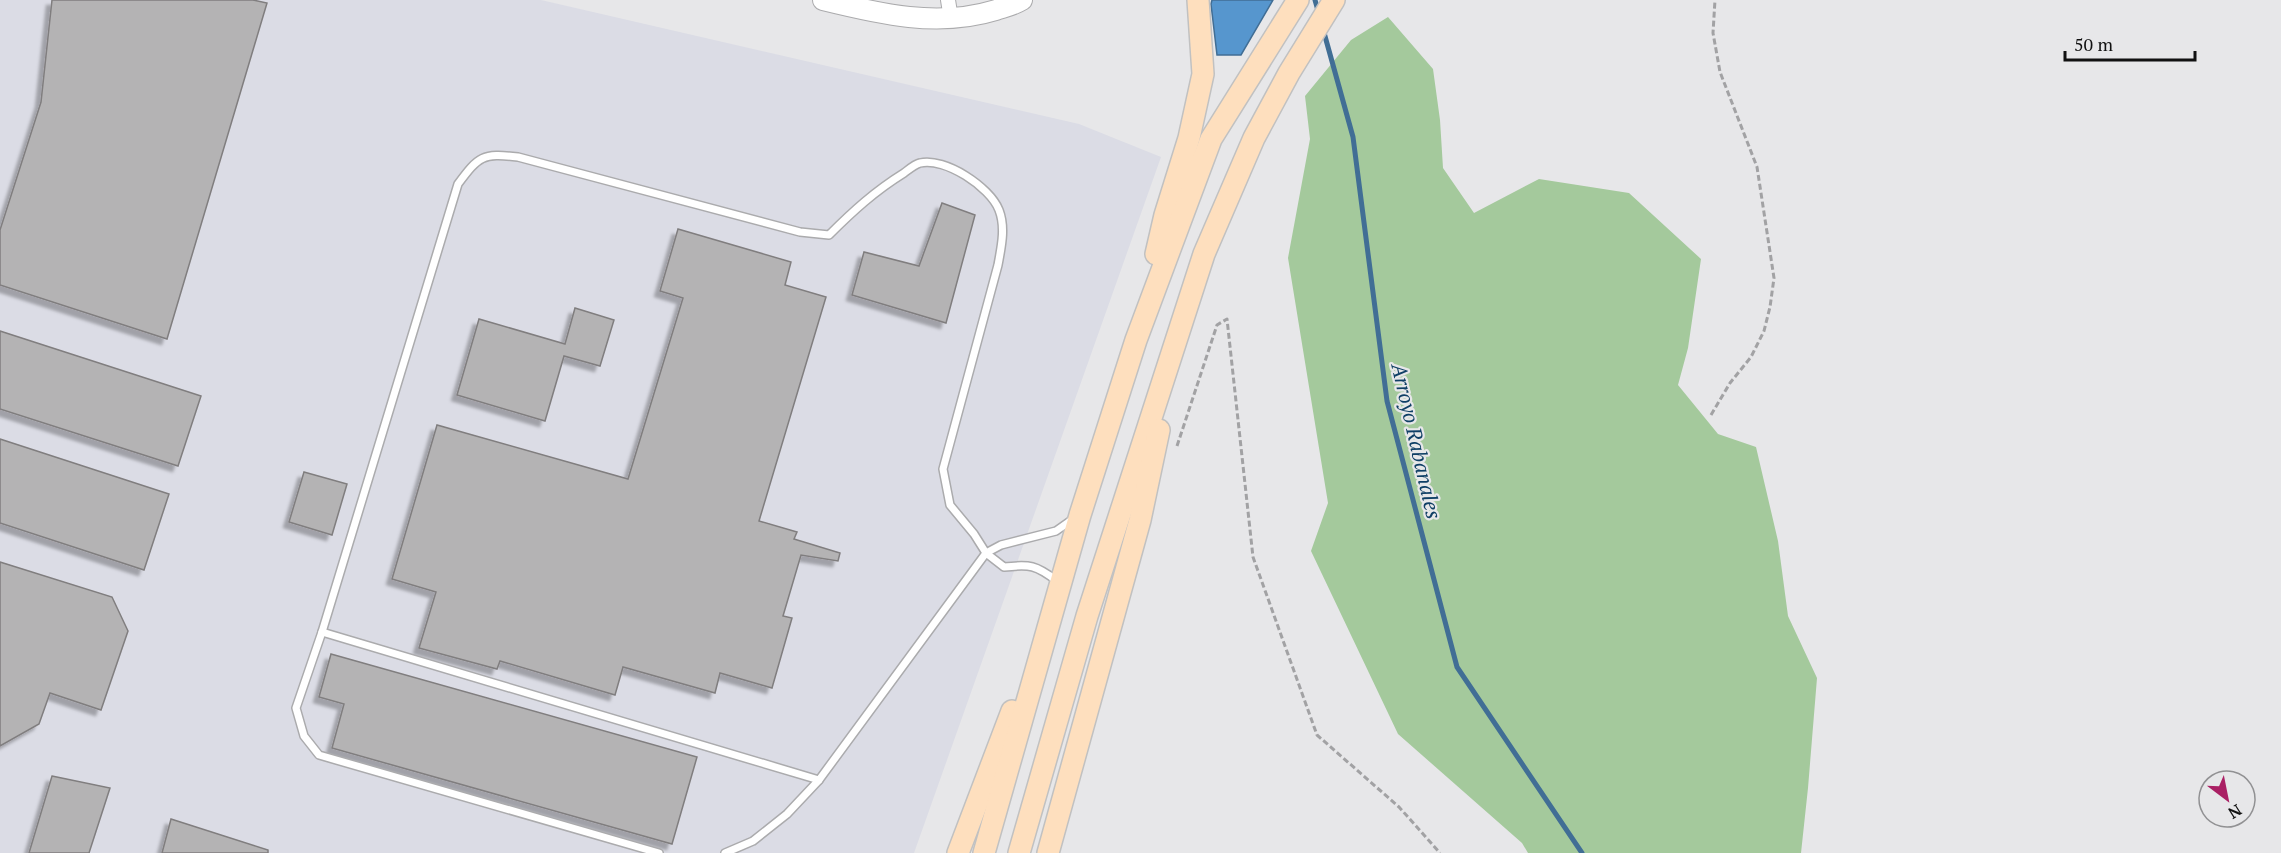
<svg xmlns="http://www.w3.org/2000/svg" width="2281" height="853" font-family="'PT Serif',serif">
<style>
.built{fill:#dbdce5}
.green{fill:#a4c99c}
.water{fill:#5696ce;stroke:#416e95;stroke-width:1.5}
.lines{fill:none;stroke-linecap:round;stroke-linejoin:round}
.stream{stroke:#416e95;stroke-width:5}
.building{fill:#b4b3b4;stroke:#807e7f;stroke-width:1.5;filter:url(#shadow)}
.lane-casing{stroke:#ababad;stroke-width:10}
.street-casing{stroke:#ababad;stroke-width:16}
.secondary-casing{stroke:#ababad;stroke-width:22}
.primary-casing{stroke:#c1c1c1;stroke-width:24}
.path{stroke:#a2a2a4;stroke-width:3;stroke-dasharray:6 3;stroke-linecap:butt}
.lane{stroke:#fff;stroke-width:7}
.street{stroke:#fff;stroke-width:14}
.secondary{stroke:#fff;stroke-width:20}
.primary{stroke:#fedfbe;stroke-width:21}
.labels{text-anchor:middle;dominant-baseline:central;stroke-width:4.5;stroke-linejoin:round;paint-order:stroke}
.water-label{font-size:21px;font-style:italic;fill:#0f3f65;stroke:#e7e7e9}
</style>
<defs>
<filter id="shadow"><feDropShadow dx="-5.5" dy="5.5" stdDeviation="1.5" flood-color="#0004"/></filter>
</defs>
<rect width="100%" height="100%" fill="#e7e7e9"/>
<!-- built -->
<path class="built" d="M0 0H541L1079 124 1161 157 914 853H0Z"/>
<!-- green -->
<path class="green" d="M1388 17 1433 69 1440 120 1443 168 1474 213 1539 179 1629 193 1701 259 1688 348 1678 385 1718 434 1756 447 1778 541 1788 616 1817 678 1808 788 1801 853H1528L1522 843 1398 734 1311 551 1328 503 1288 258 1310 139 1305 96 1351 40Z"/>
<!-- water -->
<path class="water" d="M1212 0H1273L1241 55H1217L1211 4Z"/>
<g class="lines">
<!-- stream -->
<g class="stream">
<path d="M1315 0 1319 14"/>
<path d="M1323 29 1353 137 1387 401 1457 667 1582 853"/>
</g>
</g>
<!-- building -->
<g class="building">
<path d="M52 0H253L267 3 167 339 0 285V230L41 102Z"/>
<path d="M942 203 975 215 946 323 852 295 864 252 919 266Z"/>
<path d="M678 229 791 262 785 285 826 297 759 521 797 532 794 539 840 553 838 561 801 555 783 616 792 618 772 688 720 673 715 693 623 667 615 695 500 661 497 669 419 648 436 592 392 579 437 425 628 479 683 298 660 291Z"/>
<path d="M575 308 614 320 600 366 564 356 545 421 457 395 479 319 565 344Z"/>
<path d="M0 331 201 396 178 466 0 409Z"/>
<path d="M0 439 169 494 144 570 0 523Z"/>
<path d="M304 472 347 484 332 535 289 522Z"/>
<path d="M0 562 112 597 128 631 101 710 50 693 39 724 0 746Z"/>
<path d="M331 654 697 757 672 844 332 748 344 704 319 697Z"/>
<path d="M52 776 110 788 89 853H29Z"/>
<path d="M171 819 268 850V853H162Z"/>
</g>
<g class="lines">
<!-- lane casing -->
<g class="lane-casing">
<g id="lane">
<path d="M322 632 458 184C479 156 482 153 518 157L800 232 829 235C853 211 875 191 904 173 908 170 915 164 920 163 945 157 990 187 999 210 1006 228 1001 248 998 265L943 469 950 505 974 534 986 553 1001 545 1056 531 1073 519"/>
<path d="M659 853 319 755 304 736 296 708 322 632 819 780"/>
<path d="M725 853 753 841 787 814 819 780 986 553 1004 567C1030 564 1036 565 1057 581"/>
</g>
</g>
<!-- street casing -->
<g class="street-casing">
<path id="street" d="M948 0 951 19"/>
</g>
<!-- secondary casing -->
<g class="secondary-casing">
<path id="secondary" d="M823 0C880 14 938 28 996 10 1005 7 1014 5 1022 0"/>
</g>
<!-- primary casing -->
<g class="primary-casing">
<g id="primary">
<path d="M1156 254 1165 215 1189 138 1203 74 1198 0"/>
<path d="M958 853 1012 711"/>
<path d="M984 853 1080 515 1136 340 1211 139 1298 0"/>
<path d="M1019 853 1087 616 1204 254 1254 138 1289 73 1334 0"/>
<path d="M1048 853 1140 520 1159 430"/>
</g>
</g>
<!-- path -->
<g class="path">
<path d="M1711 415 1730 383 1751 357 1764 331 1770 307 1774 278 1757 167 1720 72 1713 33 1715 0"/>
<path d="M1177 446 1217 325 1227 319 1253 557 1317 735 1399 807 1440 853"/>
</g>
<!-- lane -->
<use href="#lane" class="lane"/>
<!-- street -->
<use href="#street" class="street"/>
<!-- secondary -->
<use href="#secondary" class="secondary"/>
<!-- primary -->
<use href="#primary" class="primary"/>
</g>
<g class="labels">
<!-- water labels -->
<g class="water-label">
<text transform="translate(1417 441) rotate(77)">Arroyo Rabanales</text>
</g>
</g>
<!-- north arrow -->
<g transform="translate(2227 799) rotate(148)"><circle r="28" fill="#e7e7e9" stroke="#919193" stroke-width="1.5"/>
<path d="M0-4.5L10 22L0 15L-10 22Z" fill="#aa2064"/>
<text y="-9" font-size="16" font-weight="bold" text-anchor="middle" fill="#111111">N</text>
</g>
<!-- scale -->
<path d="M2065 51v9h130v-9" fill="none" stroke="#111111" stroke-width="3"/>
<text x="2074" y="51" font-size="18" fill="#111111" stroke="#e7e7e9" stroke-width="4.5" paint-order="stroke">50 m</text>
</svg>
